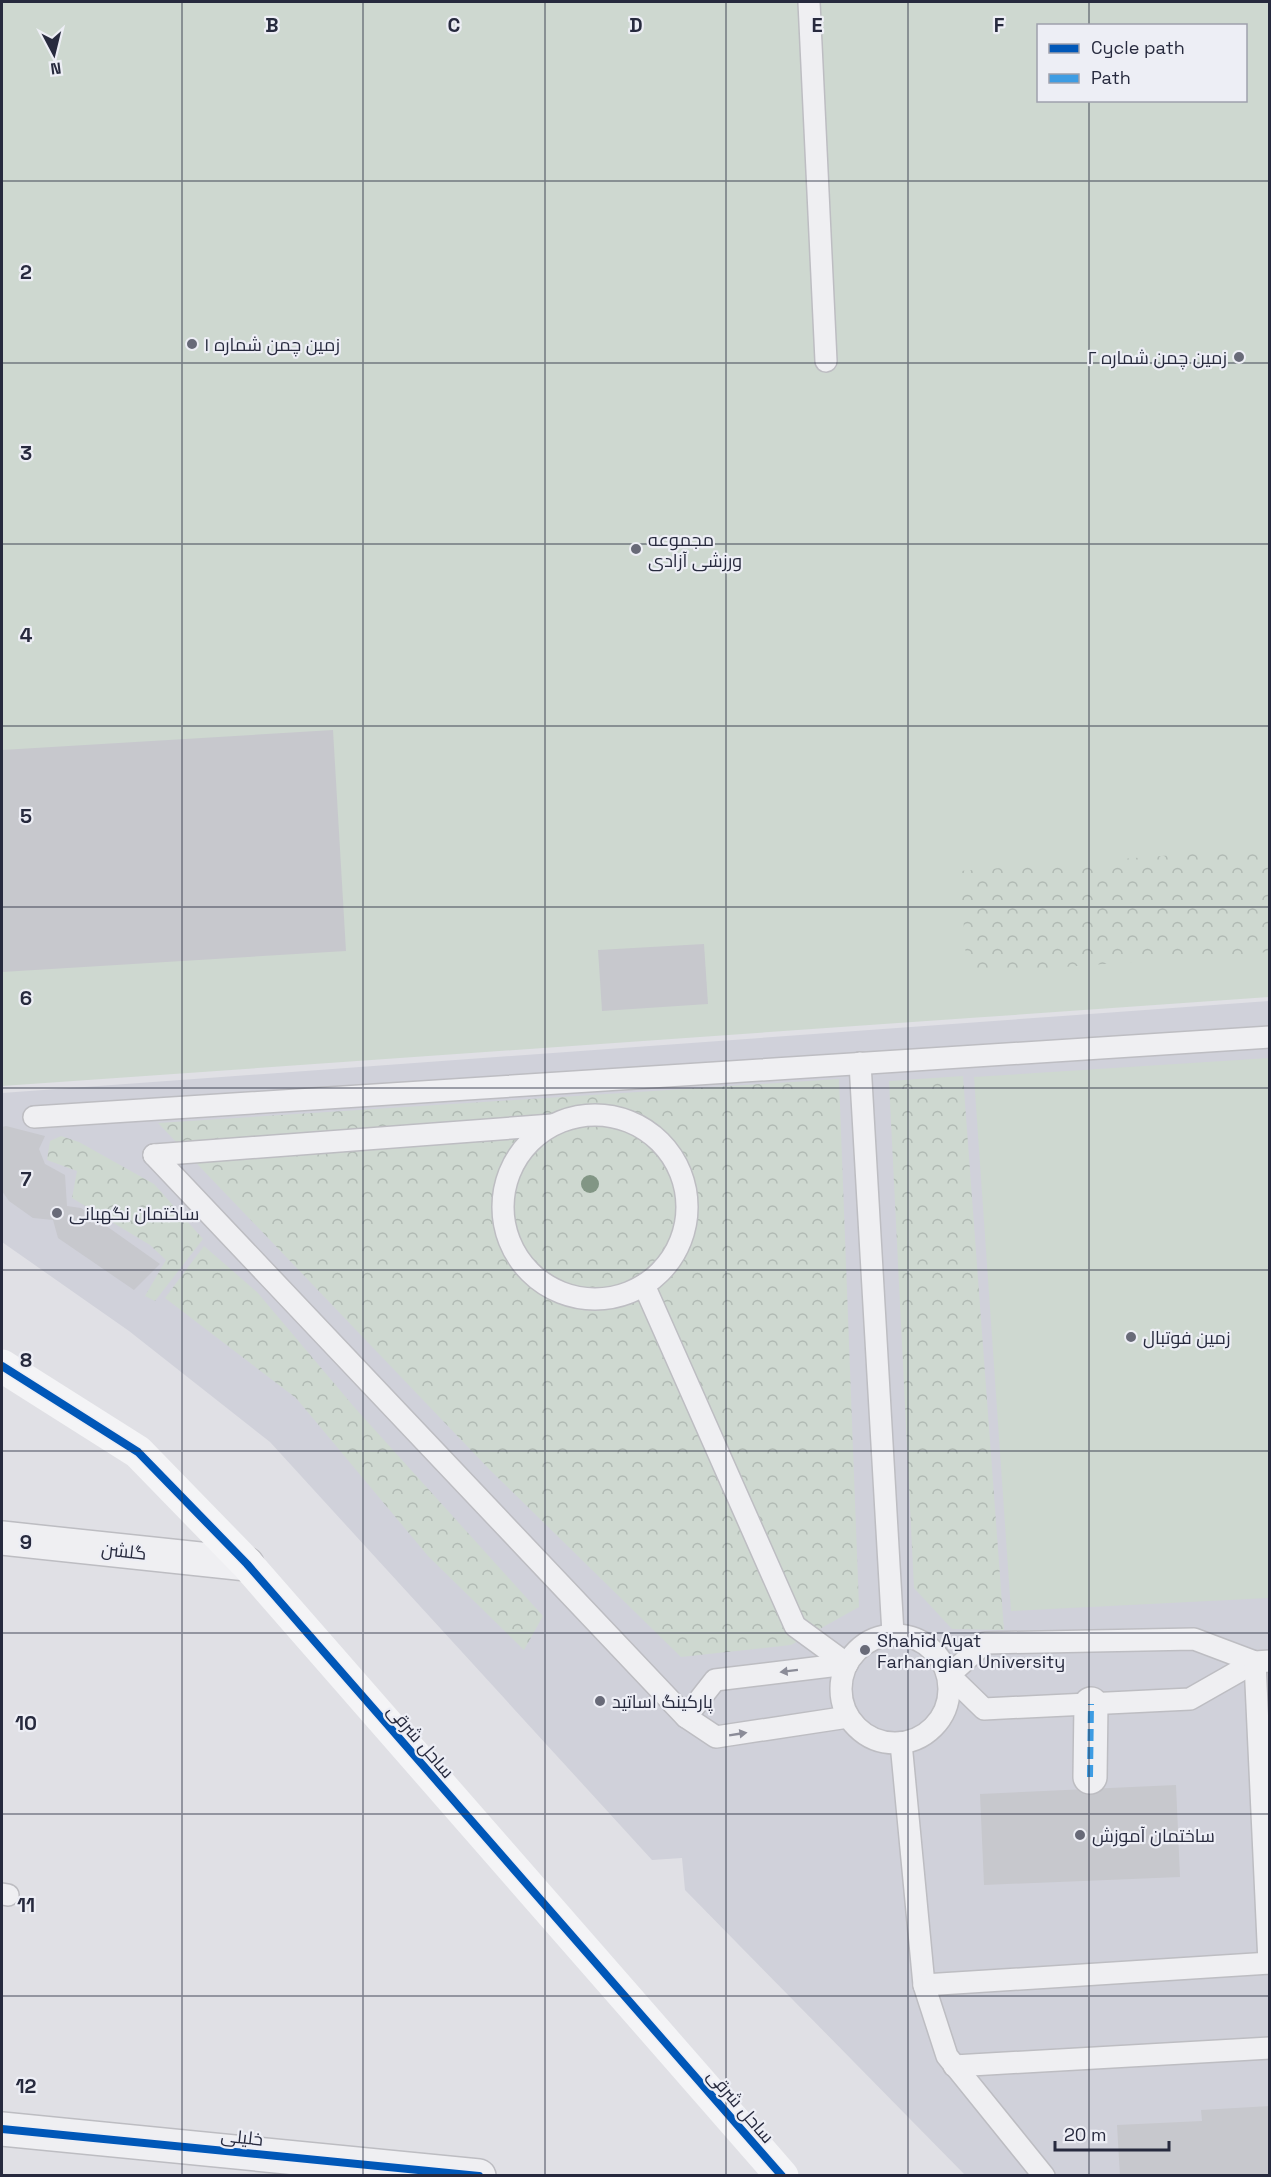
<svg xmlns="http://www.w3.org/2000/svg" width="1271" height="2177" font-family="'Space Grotesk',Cairo,sans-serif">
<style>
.built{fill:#d0d1da}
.grass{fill:#ced8d0;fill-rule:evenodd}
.forest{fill:url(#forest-crowns)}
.building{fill:#c7c8cd}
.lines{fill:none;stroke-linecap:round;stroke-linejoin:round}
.lane-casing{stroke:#bdbdc2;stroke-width:24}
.street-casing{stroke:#bdbdc2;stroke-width:36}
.lane{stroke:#efeff2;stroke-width:21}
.street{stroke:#efeff2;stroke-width:33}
.secondary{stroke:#f4f4f6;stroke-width:33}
.quiet{stroke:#3d9ce3;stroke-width:6;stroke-dasharray:12 6;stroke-linecap:butt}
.cycleway-casing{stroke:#edeef5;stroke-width:11}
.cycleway{stroke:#0057b8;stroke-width:8}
.tree{fill:#829685}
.oneway{fill:#8b8c98}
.grid{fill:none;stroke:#272a3e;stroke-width:1.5;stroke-opacity:0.55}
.poi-dot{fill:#686a78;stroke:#edeef5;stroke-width:2}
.labels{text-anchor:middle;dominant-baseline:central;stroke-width:4.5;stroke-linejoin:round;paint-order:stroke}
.poi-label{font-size:18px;fill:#272a3e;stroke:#edeef5;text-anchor:start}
.street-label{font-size:18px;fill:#272a3e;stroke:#edeef5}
.grid-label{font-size:20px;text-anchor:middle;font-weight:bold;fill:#272a3e;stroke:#edeef5;stroke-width:4.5;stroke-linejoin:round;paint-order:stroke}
</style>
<defs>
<pattern id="forest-crowns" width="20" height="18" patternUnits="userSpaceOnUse" patternTransform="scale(1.5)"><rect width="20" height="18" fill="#ced8d0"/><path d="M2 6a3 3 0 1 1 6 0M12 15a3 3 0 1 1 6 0" fill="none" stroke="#b1bab4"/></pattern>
</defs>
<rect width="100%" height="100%" fill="#e0e0e5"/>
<!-- built -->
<path class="built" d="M1269 1001V2175H965L685 1890 682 1858 652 1860 270 1442 129 1331 2 1242V1093Z"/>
<!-- grass -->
<g class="grass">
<path d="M2 2H1269V997L2 1086ZM1038 26H1246V100H1038Z"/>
<path d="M1269 1058V1598L1011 1611 974 1077Z"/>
</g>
<!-- forest -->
<g class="forest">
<path d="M1269 848V952L967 974 960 871Z"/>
<path d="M963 1076 1004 1630 952 1629 914 1588 889 1081Z"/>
<path d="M839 1079 859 1607 791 1645 681 1657 490 1470 158 1123Z"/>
<path d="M61 1136 79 1142 154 1184 203 1239 155 1301 145 1296 166 1260 150 1245 72 1198 77 1171 47 1160 50 1141Z"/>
<path d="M204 1246 257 1292 355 1408 543 1616 524 1650 428 1556 296 1398 165 1298Z"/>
</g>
<!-- building -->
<g class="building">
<path d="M333 730 346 951 2 972V750Z"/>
<path d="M704 944 708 1004 602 1011 598 950Z"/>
<path d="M6 1126 45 1136 39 1149 45 1164 65 1175 67 1206 81 1208 160 1264 134 1290 58 1238 53 1220 33 1218 9 1201 2 1191V1127Z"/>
<path d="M1176 1785 1180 1877 984 1885 980 1794Z"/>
<path d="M1270 2106V2176H1120L1117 2125 1202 2121 1201 2110Z"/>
</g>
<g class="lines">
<!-- lane casing -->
<g class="lane-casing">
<g id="lane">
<path d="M809 2 826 361"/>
<path d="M860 1063 893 1634"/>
<circle cx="595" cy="1207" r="92"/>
<path d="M34 1117 1270 1037"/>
<path d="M154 1155 686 1717 716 1737 848 1717"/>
<path d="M154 1155 552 1125"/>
<path d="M644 1285 795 1626 847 1664"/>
<circle cx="895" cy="1689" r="54"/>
<path d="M1255 1662 1194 1639 985 1643 949 1675 984 1709 1190 1699 1255 1662 1270 1661"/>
<path d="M1255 1662 1269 1963"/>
<path d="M686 1717 715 1680 847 1664"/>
<path d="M901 1743 924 1985 947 2056 1044 2176"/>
<path d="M2 1894 8 1895"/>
<path d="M924 1985 1270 1963"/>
<path d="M954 2066 1270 2048"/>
</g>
</g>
<!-- street casing -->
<g class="street-casing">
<g id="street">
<path d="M2 1538 247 1564"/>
<path d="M1090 1777 1091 1704"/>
<path d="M2 2129 479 2176"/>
</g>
</g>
<!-- lane -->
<use href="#lane" class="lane"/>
<!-- street -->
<use href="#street" class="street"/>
<!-- secondary -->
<path class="secondary" d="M2 1366 138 1452 247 1564 782 2176"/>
<!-- quiet -->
<path class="quiet" d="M1090 1777 1091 1704"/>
<!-- cycleway casing -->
<g class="cycleway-casing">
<g id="cycleway">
<path d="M2 1366 138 1452 247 1564 782 2176"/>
<path d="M2 2129 479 2176"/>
</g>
</g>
<!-- cycleway -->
<use href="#cycleway" class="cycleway"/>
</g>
<!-- trees -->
<circle class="tree" cx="590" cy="1184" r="9"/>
<!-- one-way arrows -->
<defs><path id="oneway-solid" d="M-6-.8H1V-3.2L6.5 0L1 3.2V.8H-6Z" transform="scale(1.5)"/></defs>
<g class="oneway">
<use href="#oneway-solid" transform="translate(789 1671) rotate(173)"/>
<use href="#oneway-solid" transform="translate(738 1734) rotate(-9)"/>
</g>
<!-- grid -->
<path class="grid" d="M182 2V2176M363 2V2176M545 2V2176M726 2V2176M908 2V2176M1089 2V26M1089 100V2176M2 181H1270M2 363H1270M2 544H1270M2 726H1270M2 907H1270M2 1088H1270M2 1270H1270M2 1451H1270M2 1633H1270M2 1814H1270M2 1996H1270"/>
<!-- markers -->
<g class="poi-dot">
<circle cx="192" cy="344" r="6"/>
<circle cx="1239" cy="357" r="6"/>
<circle cx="636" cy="549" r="6"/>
<circle cx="57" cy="1213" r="6"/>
<circle cx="1131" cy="1337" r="6"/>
<circle cx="865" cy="1650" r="6"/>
<circle cx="600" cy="1701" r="6"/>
<circle cx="1080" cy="1835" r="6"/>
</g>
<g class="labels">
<!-- poi labels -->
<g class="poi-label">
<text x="204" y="344">زمین چمن شماره ۱</text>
<text x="1227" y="357" text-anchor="end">زمین چمن شماره ۲</text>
<text x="648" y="539">مجموعه<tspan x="648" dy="21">ورزشی آزادی</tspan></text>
<text x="69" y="1213">ساختمان نگهبانی</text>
<text x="1143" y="1337">زمین فوتبال</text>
<text x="877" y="1640">Shahid Ayat<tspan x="877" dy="21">Farhangian University</tspan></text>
<text x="612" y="1701">پارکینگ اساتید</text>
<text x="1092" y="1835">ساختمان آموزش</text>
</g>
<!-- street labels -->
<g class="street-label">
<text transform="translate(124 1551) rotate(6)">گلشن</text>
<text transform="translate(421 1741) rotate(49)">ساحل شرقی</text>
<text transform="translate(741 2106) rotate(49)">ساحل شرقی</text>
<text transform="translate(242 2137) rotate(6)">خلیلی</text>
</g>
</g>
<g class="grid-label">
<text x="272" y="32">B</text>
<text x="454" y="32">C</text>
<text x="636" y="32">D</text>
<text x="817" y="32">E</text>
<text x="999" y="32">F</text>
<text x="26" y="279">2</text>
<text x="26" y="460">3</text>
<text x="26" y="642">4</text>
<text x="26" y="823">5</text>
<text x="26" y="1005">6</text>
<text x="26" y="1186">7</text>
<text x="26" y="1367">8</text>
<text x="26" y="1549">9</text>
<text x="26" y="1730">10</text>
<text x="26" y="1912">11</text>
<text x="26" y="2093">12</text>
</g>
<!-- border -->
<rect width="1271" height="2177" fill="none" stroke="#272a3e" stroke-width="6"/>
<!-- legend -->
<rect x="1037" y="24" width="210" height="78" fill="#edeef5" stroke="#9ea0ac" stroke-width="1.5"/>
<rect x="1049" y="44" width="30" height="9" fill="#0057b8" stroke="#9ea0ac" stroke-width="1.5"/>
<text x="1091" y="54" font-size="18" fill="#272a3e">Cycle path</text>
<rect x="1049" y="74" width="30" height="9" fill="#3d9ce3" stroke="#9ea0ac" stroke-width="1.5"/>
<text x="1091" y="84" font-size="18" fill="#272a3e">Path</text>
<!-- north arrow -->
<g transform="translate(54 54) rotate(173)" stroke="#edeef5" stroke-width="4.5" paint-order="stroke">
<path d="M0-4.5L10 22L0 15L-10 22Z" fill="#272a3e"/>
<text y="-9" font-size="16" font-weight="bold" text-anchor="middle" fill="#272a3e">N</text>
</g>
<!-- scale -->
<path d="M1055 2141v9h114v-9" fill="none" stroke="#272a3e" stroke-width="3"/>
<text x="1064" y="2141" font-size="18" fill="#272a3e" stroke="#edeef5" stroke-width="4.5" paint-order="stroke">20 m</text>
</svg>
